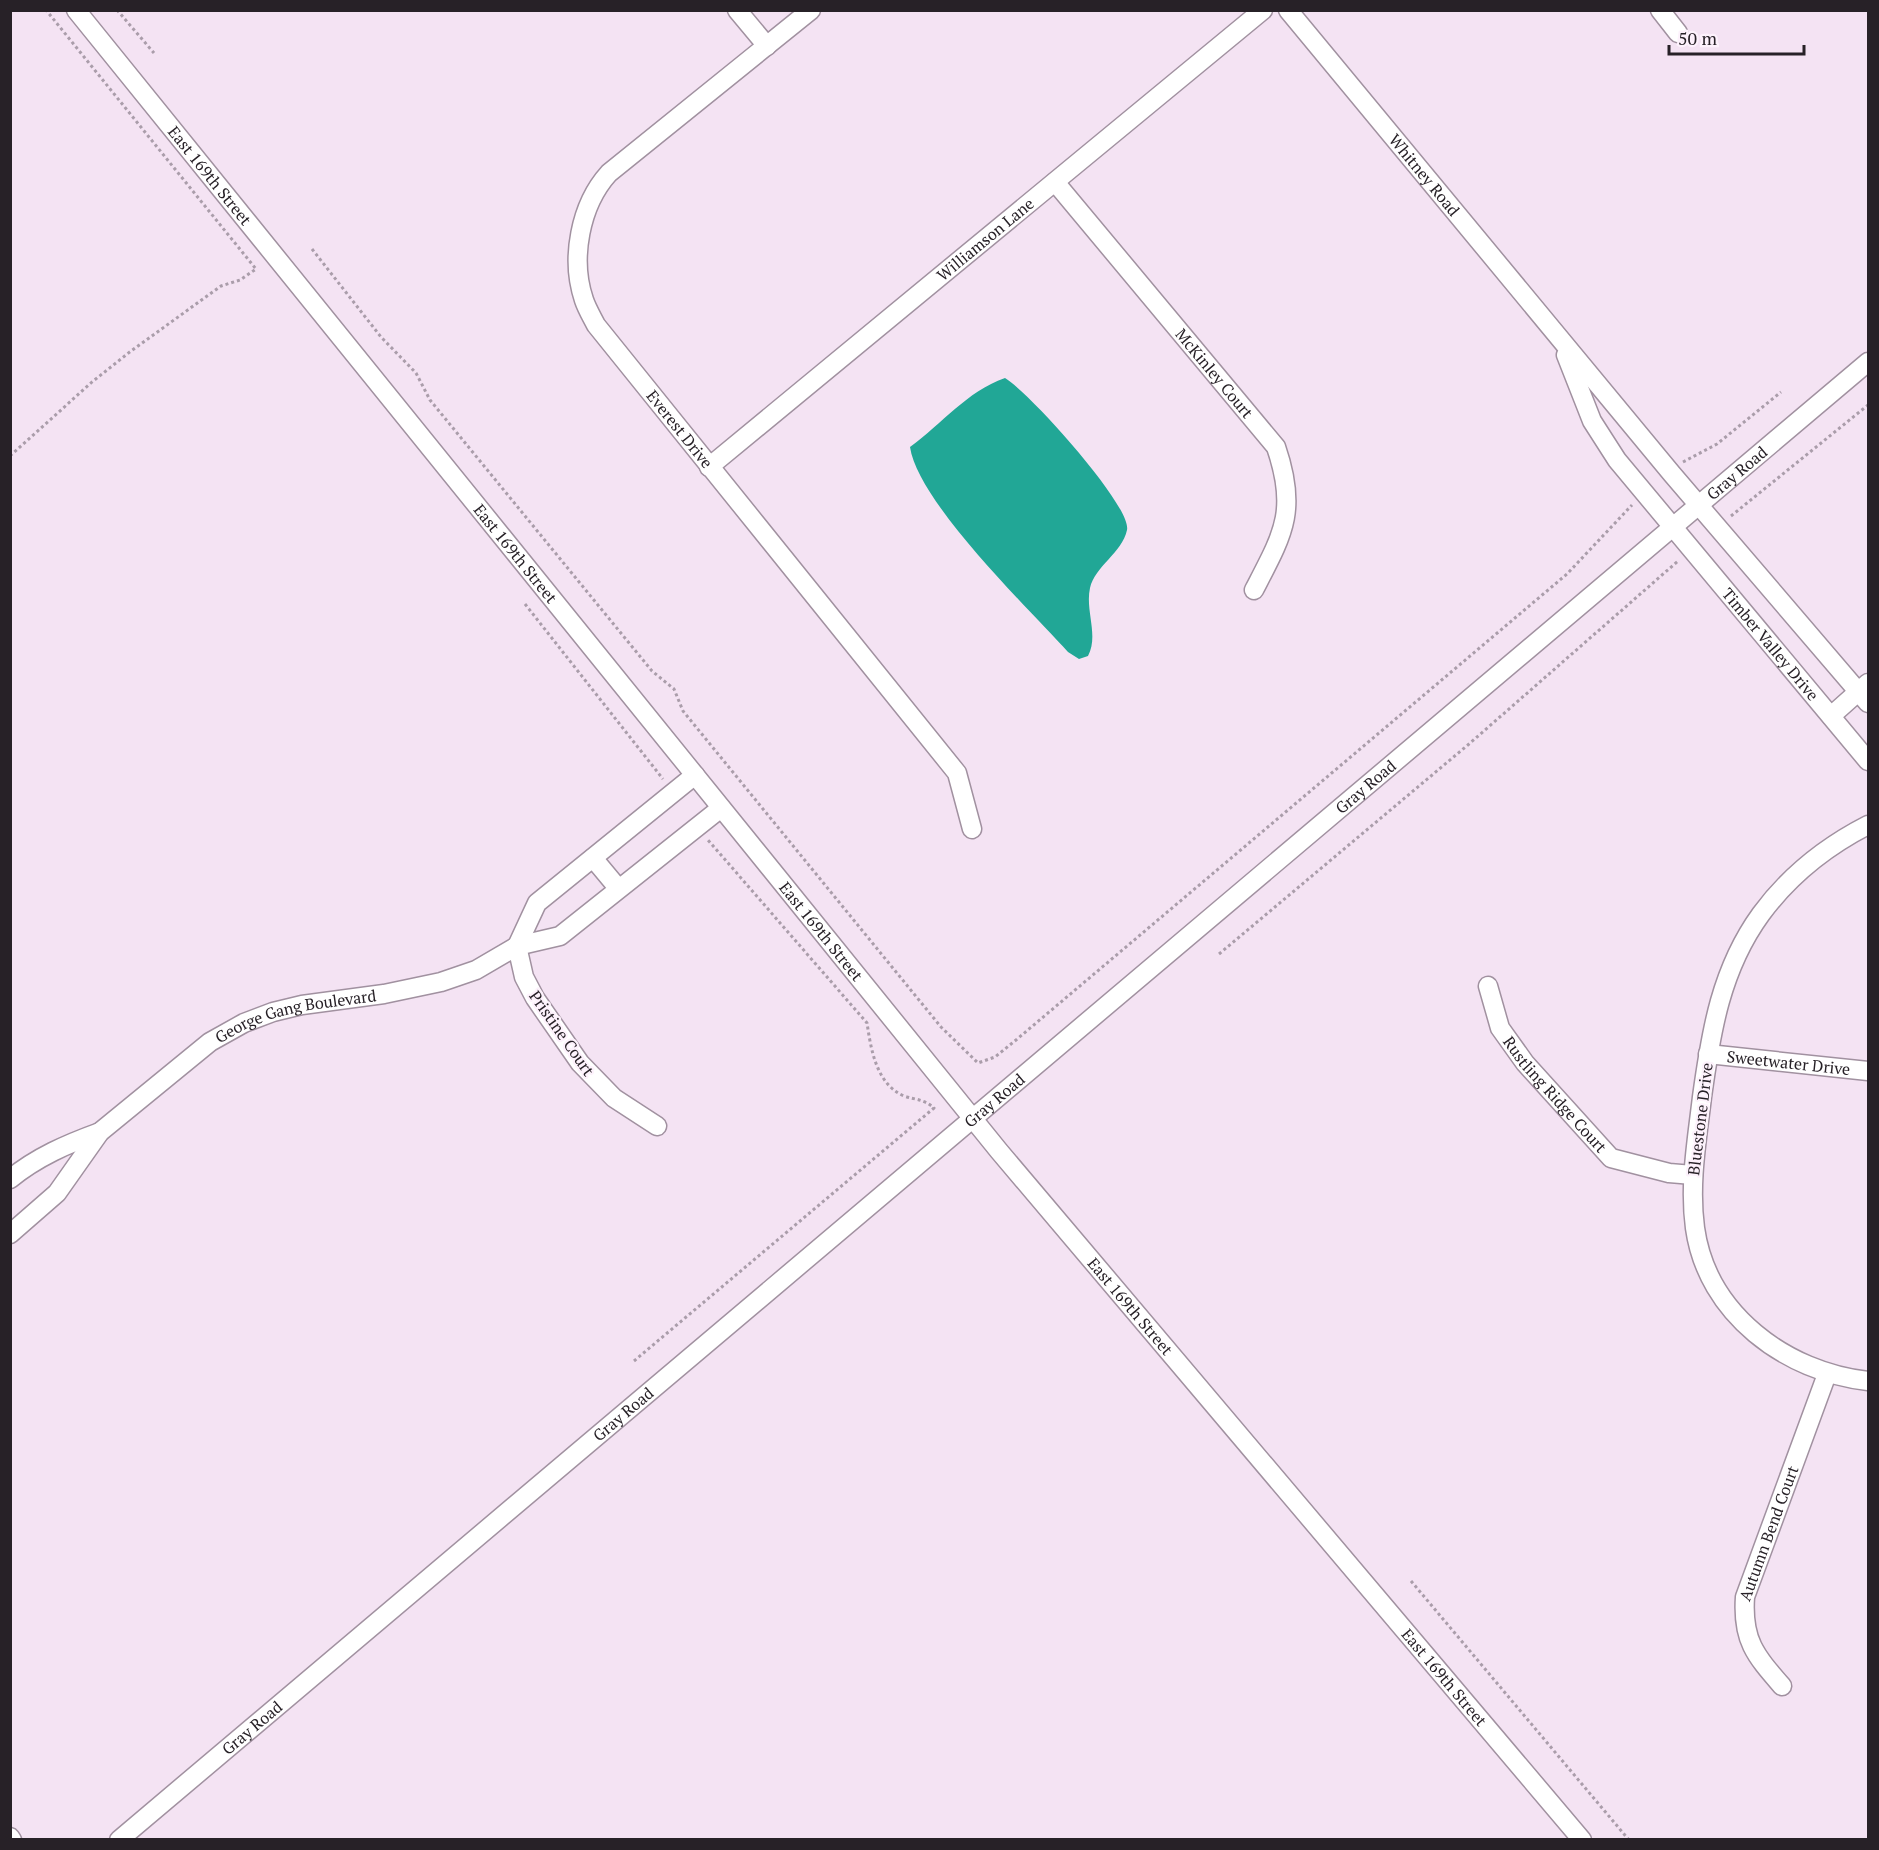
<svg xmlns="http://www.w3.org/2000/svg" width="1879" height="1850" font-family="'PT Serif',serif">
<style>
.water{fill:#21a796}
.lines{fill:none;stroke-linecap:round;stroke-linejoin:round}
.minor-casing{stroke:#a191a0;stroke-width:21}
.path{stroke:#aa9daa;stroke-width:3;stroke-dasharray:3 3;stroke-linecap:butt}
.minor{stroke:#fff;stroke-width:18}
.labels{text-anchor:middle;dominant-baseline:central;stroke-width:4.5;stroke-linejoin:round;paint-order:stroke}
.street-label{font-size:16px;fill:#272127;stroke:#fdf2fc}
</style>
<rect width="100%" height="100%" fill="#f4e3f3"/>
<!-- water -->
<path class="water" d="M1005 378C1029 392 1132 506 1127 530 1122 553 1095 566 1090 588 1085 611 1099 635 1088 656L1079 659 1068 652C1028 608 918 502 910 447 943 423 966 392 1005 378Z"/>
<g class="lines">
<!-- minor casing -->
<g class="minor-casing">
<g id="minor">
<path id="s1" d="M76 10 999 1151 1582 1840"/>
<path d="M737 10 767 46"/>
<path id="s2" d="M811 10 609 173C580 205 570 259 584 300 587 309 592 317 596 325L957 773 972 829"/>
<path id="s3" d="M1288 10 1672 474 1868 703"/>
<path d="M1660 10 1678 33"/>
<path id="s4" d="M1055 182 1276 447C1298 511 1283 534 1254 590"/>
<path id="s5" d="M1566 355 1592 421 1617 460 1868 761"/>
<path id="s6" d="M709 467 1263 10"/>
<path d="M1831 716 1868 683"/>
<path d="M1868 825C1827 846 1789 876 1761 914 1721 969 1711 1031 1702 1097 1697 1140 1689 1184 1695 1228 1707 1314 1786 1372 1868 1381"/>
<path d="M593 858 618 888"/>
<path id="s7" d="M1488 986 1500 1028 1525 1063 1611 1158 1669 1173 1693 1175"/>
<path id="s8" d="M1708 1054 1868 1071"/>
<path d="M657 1126 614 1098 580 1063 535 998 524 977 517 946 537 903 695 775"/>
<path d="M10 1179C37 1157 67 1144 100 1132"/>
<path id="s9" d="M10 1234 57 1193 100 1132 210 1042 244 1023 273 1012 302 1005 384 994 441 982 476 970 517 946 560 936 721 808"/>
<path id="s10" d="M1782 1686C1755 1655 1742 1640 1745 1597L1827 1374"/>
<path d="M10 1837 12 1840"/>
<path id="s11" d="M119 1840 1868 362"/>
</g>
</g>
<!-- path -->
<g class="path">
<path d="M117 10 154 53"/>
<path d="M312 249 381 337 416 373 430 400 652 671 674 689 683 711 941 1027 978 1063 995 1057 1016 1040 1567 574 1632 505"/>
<path d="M10 456 92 382 131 351 221 286 240 280 256 269 46 10"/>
<path d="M1683 462 1717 444 1781 392"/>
<path d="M1731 516 1868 405"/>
<path d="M525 604 663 779"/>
<path d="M1219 954 1469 744 1678 561"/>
<path d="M634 1361 934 1108C924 1099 916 1100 904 1096 876 1084 871 1049 867 1023L708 840"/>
<path d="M1411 1581 1629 1840"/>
</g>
<!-- minor -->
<use href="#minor" class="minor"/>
</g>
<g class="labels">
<!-- street labels -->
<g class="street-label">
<text stroke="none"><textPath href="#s3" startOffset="214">Whitney Road</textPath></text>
<text stroke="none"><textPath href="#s1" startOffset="213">East 169th Street</textPath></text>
<text stroke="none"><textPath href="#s6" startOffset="358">Williamson Lane</textPath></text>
<text stroke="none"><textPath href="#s4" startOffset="249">McKinley Court</textPath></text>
<text stroke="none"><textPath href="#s2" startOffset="556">Everest Drive</textPath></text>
<text stroke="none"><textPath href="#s11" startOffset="2118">Gray Road</textPath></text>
<text stroke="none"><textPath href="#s1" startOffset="699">East 169th Street</textPath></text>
<text stroke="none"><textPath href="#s5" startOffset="357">Timber Valley Drive</textPath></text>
<text stroke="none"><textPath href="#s11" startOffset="1632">Gray Road</textPath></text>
<text stroke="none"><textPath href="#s1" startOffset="1185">East 169th Street</textPath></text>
<text stroke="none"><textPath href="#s9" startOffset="370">George Gang Boulevard</textPath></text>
<text transform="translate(562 1033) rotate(55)">Pristine Court</text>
<text stroke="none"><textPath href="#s8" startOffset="81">Sweetwater Drive</textPath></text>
<text stroke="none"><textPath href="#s7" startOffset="130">Rustling Ridge Court</textPath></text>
<text stroke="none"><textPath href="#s11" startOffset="1146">Gray Road</textPath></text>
<text transform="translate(1700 1119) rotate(-83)">Bluestone Drive</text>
<text stroke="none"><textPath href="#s1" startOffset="1671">East 169th Street</textPath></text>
<text stroke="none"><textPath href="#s11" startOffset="660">Gray Road</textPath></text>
<text stroke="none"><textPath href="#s10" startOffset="168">Autumn Bend Court</textPath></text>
<text stroke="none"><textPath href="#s1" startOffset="2157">East 169th Street</textPath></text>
<text stroke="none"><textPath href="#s11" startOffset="174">Gray Road</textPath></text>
</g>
</g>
<!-- border -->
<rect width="1879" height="1850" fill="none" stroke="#272127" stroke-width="24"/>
<!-- scale -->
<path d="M1669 45v9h135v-9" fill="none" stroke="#272127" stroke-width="3"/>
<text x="1678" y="45" font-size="18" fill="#272127" stroke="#fdf2fc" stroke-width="4.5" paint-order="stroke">50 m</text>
</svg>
